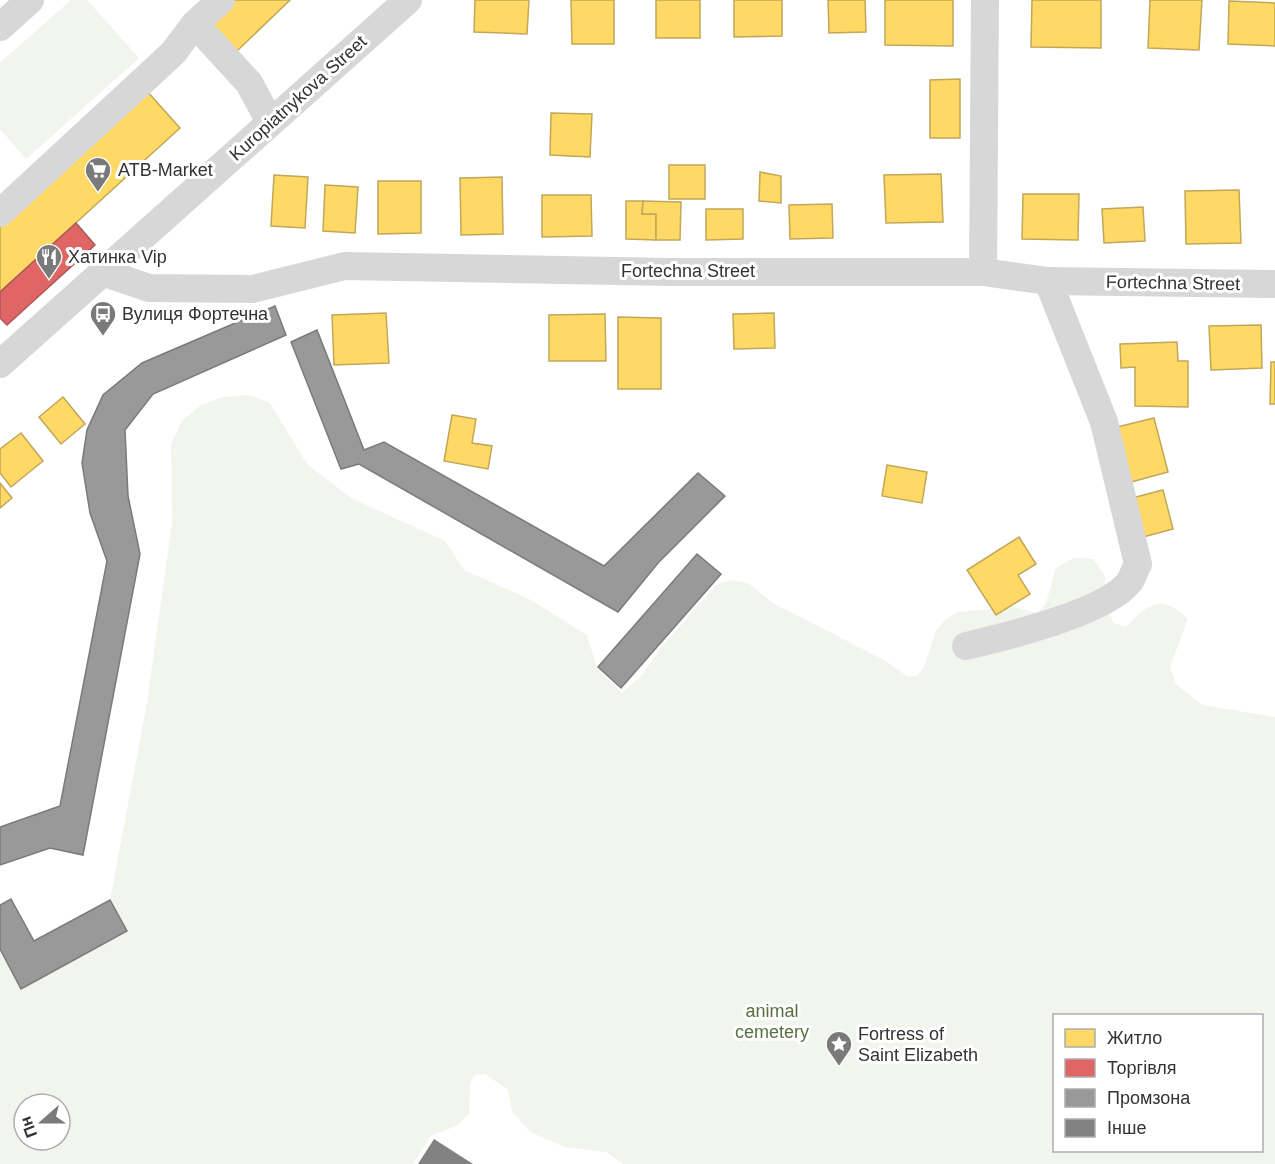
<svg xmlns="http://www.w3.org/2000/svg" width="1275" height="1164" font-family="Arial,sans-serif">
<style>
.green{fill:#f1f5ed;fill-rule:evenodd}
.homes{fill:#ffd966;stroke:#c2a757;stroke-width:1.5}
.shops{fill:#e06666;stroke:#ac5757;stroke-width:1.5}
.industry{fill:#999;stroke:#7a7a7a;stroke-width:1.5}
.building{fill:#818181}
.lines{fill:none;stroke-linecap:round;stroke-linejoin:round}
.minor{stroke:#d7d7d7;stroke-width:28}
.labels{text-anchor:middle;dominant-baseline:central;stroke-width:6;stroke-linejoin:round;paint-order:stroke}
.street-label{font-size:18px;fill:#333;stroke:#fff}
.poi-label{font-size:18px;fill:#333;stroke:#fff;text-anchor:start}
.park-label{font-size:18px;fill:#56703f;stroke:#fff}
</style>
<rect width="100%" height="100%" fill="#fff"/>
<!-- green -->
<g class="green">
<path d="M71 0H87L139 58 26 159 0 129V63Z"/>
<path d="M249 395 270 403 307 464 351 498 445 541 464 570 531 600 587 635 597 668 622 693 643 674 659 650 716 585 731 580 748 583 773 603 884 660 907 676H917L924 667 936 631 946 619 958 612 1013 607 1037 613 1046 603 1056 568 1074 558 1093 559 1105 576V606L1114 623 1126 627C1148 603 1162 593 1188 619L1170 667 1176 684 1202 705 1275 717V1164H623L606 1152 565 1147 530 1132 512 1111 508 1090 485 1074 475 1075 470 1083 469 1114 456 1126 431 1136 413 1164H0V949L22 989 127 931 110 900 146 709 172 523 171 444 182 421 201 405 223 397ZM1054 1016H1262V1150H1054ZM24 1104H60V1140H24Z"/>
</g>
<!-- homes -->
<g class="homes">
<path d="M226 0H290L237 51 206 19Z"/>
<path d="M475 0H529L527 34 474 32Z"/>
<path d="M571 0H614V44H572Z"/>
<rect x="656" y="0" width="44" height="38"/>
<path d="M734 0H782V36L734 37Z"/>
<path d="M828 0H865L866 32 829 33Z"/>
<path d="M885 0H953V46L885 45Z"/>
<path d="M1032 0H1101V48L1031 47Z"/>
<path d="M1150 0H1202L1199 50 1148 48Z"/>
<path d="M1229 1 1275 3V46L1228 44Z"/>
<path d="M960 79V138H930V80Z"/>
<path d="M146 90 180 128 0 292V225Z"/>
<path d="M551 113 592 114 590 157 550 155Z"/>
<rect x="669" y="165" width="36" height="34"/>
<path d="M760 172 781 176V203L759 201Z"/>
<path d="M941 174 943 222 886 223 884 175Z"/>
<path d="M274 175 308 177 305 228 271 226Z"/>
<path d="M502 177 503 234 461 235 460 178Z"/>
<path d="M378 181H421V233L378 234Z"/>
<path d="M325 185 358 187 355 233 323 231Z"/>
<path d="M1239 190 1241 243 1186 244 1185 191Z"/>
<path d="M1023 194H1079L1078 240 1022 239Z"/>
<path d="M542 195H591L592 236 542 237Z"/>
<path d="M626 201H643L642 214H656V240L626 239Z"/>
<path d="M643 201 681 202 680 240H656V214H642Z"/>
<path d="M832 204 833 238 790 239 789 205Z"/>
<path d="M1143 207 1145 241 1104 243 1102 209Z"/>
<path d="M706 209H743V239L706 240Z"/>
<path d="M386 313 389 363 334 365 332 315Z"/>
<path d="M774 313 775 348 734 349 733 314Z"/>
<path d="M605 314 606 361H549V315Z"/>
<path d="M618 317 661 318V389H618Z"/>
<path d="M1261 325 1262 368 1211 370 1209 326Z"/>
<path d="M1177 342 1178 361H1188V407L1135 406V367L1121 368 1120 344Z"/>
<path d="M1271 362H1275V404H1270Z"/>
<path d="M63 397 85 424 61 444 39 417Z"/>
<path d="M452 415 476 419 472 443 492 446 488 469 444 461Z"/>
<path d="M1154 418 1168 472 1131 482 1117 427Z"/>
<path d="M21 433 43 461 11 487 0 473V449Z"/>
<path d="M887 465 927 472 922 503 882 496Z"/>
<path d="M0 483 12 498 0 508Z"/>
<path d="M1163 490 1173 529 1143 537 1132 498Z"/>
<path d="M1019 537 1036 564 1018 575 1030 594 996 615 967 570Z"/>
</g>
<!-- shops -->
<path class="shops" d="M76 223 95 245 7 325 0 318V292Z"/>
<!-- industry -->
<g class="industry">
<path d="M275 306 286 335 153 394 125 430 128 496 140 554 83 855 50 848 0 865V827L60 806 107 561 90 513 82 463 87 430 103 395 142 363Z"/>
<path d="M317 330 364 450 384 442 604 566 698 473 725 496 658 563 618 612 359 464 341 469 291 342Z"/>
<path d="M697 554 721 574 621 688 598 667Z"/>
<path d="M11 899 34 941 110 900 127 931 21 989 0 949V905Z"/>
</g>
<!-- building -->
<path class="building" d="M434 1139 473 1164H418Z"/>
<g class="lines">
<!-- minor -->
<g class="minor">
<path d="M195 24 249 83 270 122"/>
<path d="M0 27 30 0"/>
<path d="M0 213 173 53 195 24 221 0"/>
<path d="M983 272 985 0"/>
<path d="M105 273 149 288 253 289 345 266 671 272H983L1048 281 1275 284"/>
<path d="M0 364 408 0"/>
<path d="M966 646C1004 637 1108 612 1130 581 1133 576 1135 569 1138 564L1104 422 1048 281"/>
</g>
</g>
<!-- icons -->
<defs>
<g id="supermarket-pin" transform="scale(1.35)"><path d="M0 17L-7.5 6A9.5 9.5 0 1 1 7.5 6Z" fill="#7a7a7a" stroke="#fff"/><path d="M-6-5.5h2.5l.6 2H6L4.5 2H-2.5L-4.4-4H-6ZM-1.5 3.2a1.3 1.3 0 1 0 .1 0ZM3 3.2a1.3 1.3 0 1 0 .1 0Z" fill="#fff"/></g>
<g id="restaurant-pin" transform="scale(1.35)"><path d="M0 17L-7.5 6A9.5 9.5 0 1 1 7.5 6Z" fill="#7a7a7a" stroke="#fff"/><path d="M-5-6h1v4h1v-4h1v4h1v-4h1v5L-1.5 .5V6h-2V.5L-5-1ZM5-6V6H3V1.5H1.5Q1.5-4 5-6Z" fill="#fff"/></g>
<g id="bus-pin" transform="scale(1.35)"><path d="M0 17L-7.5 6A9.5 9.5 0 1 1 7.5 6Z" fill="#7a7a7a" stroke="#fff"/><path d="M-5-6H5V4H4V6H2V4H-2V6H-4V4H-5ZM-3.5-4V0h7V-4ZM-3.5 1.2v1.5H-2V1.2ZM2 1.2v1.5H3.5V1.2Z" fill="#fff"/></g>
<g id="sight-pin" transform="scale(1.35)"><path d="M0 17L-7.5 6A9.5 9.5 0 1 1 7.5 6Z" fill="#7a7a7a" stroke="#fff"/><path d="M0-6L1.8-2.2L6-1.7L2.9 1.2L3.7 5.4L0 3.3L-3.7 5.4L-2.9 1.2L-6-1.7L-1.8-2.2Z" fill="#fff"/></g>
</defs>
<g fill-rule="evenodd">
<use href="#supermarket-pin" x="98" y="170"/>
<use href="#restaurant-pin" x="49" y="257"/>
<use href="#bus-pin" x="103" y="314"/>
<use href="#sight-pin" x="839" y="1044"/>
</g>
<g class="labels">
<!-- street labels -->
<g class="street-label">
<text transform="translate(298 98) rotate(-42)">Kuropiatnykova Street</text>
<text x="688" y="271">Fortechna Street</text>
<text transform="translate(1173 283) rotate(1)">Fortechna Street</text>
</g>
<!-- poi labels -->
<g class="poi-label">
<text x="118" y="170">ATB-Market</text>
<text x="68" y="257">Хатинка Vip</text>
<text x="122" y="314">Вулиця Фортечна</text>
<text x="858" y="1034">Fortress of<tspan x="858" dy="21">Saint Elizabeth</tspan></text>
</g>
<!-- park labels -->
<g class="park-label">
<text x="772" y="1011">animal<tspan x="772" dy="21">cemetery</tspan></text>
</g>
</g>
<!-- legend -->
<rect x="1053" y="1014" width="210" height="138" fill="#ffffff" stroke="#adadad" stroke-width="1.5"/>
<rect x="1065" y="1029" width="30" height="18" fill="#ffd966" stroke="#adadad" stroke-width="1.5"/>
<text x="1107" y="1044" font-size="18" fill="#333333">Житло</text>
<rect x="1065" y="1059" width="30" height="18" fill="#e06666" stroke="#adadad" stroke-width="1.5"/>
<text x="1107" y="1074" font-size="18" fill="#333333">Торгівля</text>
<rect x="1065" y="1089" width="30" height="18" fill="#999999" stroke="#adadad" stroke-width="1.5"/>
<text x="1107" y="1104" font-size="18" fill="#333333">Промзона</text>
<rect x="1065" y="1119" width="30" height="18" fill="#818181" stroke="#adadad" stroke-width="1.5"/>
<text x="1107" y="1134" font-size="18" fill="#333333">Інше</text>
<!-- north arrow -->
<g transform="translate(42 1122) rotate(249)"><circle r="28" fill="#ffffff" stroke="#adadad" stroke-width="1.5"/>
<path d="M0-4.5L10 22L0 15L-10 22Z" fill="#7a7a7a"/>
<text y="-9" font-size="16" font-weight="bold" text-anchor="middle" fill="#333333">Пн</text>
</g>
</svg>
